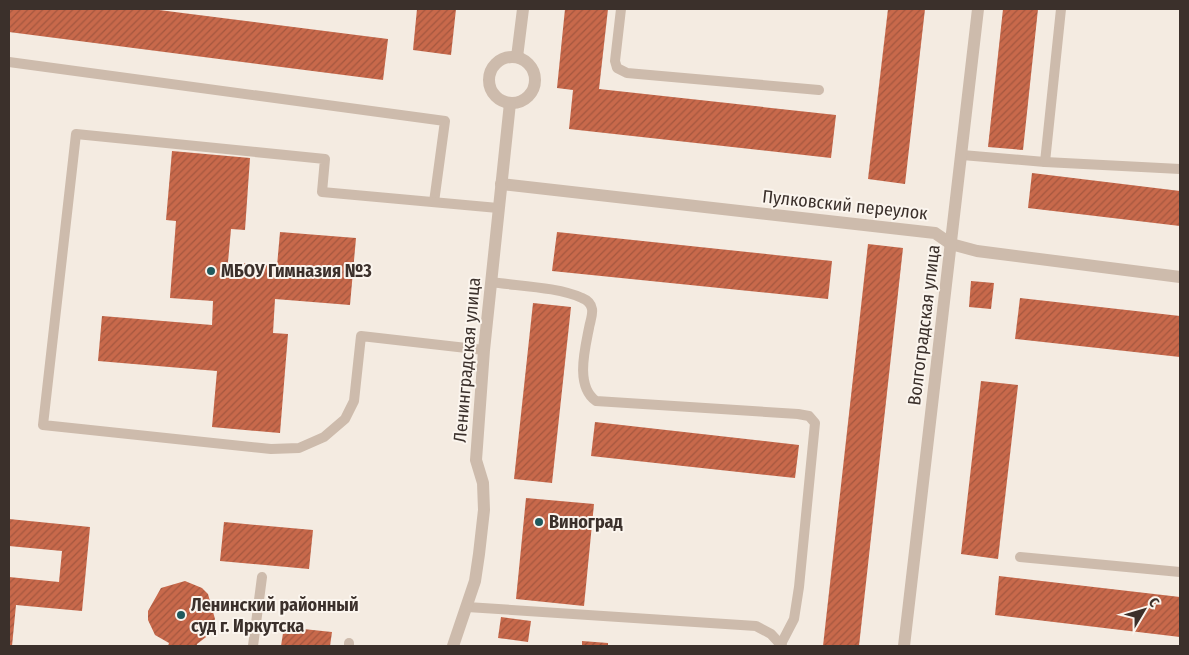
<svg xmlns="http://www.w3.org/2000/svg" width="1189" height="655" font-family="'Fira Sans Condensed',sans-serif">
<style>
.building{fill:url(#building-hatch)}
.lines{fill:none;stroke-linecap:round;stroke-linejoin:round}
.lane{stroke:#cdbbac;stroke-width:10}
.street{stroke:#cdbbac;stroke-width:12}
.poi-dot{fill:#1f5a5e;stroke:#fbf5ee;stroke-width:2}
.labels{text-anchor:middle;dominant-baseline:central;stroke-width:4;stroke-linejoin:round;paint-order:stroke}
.street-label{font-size:18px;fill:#3b302b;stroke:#fbf5ee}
.poi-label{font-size:18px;font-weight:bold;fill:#3b302b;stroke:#fbf5ee;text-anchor:start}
</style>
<defs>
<pattern id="building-hatch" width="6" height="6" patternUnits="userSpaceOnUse" patternTransform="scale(1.25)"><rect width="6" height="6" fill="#c8694b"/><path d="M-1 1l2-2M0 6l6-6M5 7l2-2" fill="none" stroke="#a4573f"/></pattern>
</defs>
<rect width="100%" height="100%" fill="#f4ebe1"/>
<!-- building -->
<g class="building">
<path d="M10 9H151L388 39 383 80 9 32Z"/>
<path d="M417 9H456L451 55 413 50Z"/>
<path d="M565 9H608L599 89 836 115 831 158 569 129 573 90 557 88Z"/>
<path d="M888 9H925L905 184 868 179Z"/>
<path d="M1003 9H1038L1023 150 988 147Z"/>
<path d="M172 151 250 158 245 230 231 229 228 262 277 266 280 232 356 238 350 305 275 299 273 333 288 334 280 433 212 427 217 371 98 361 102 316 212 325 213 301 170 298 176 221 166 220Z"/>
<path d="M1032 173 1180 191V226L1028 208Z"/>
<path d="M557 232 832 261 828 299 552 271Z"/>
<path d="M868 244 903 248 859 646H823Z"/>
<path d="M971 281 994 283 991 309 969 307Z"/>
<path d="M1020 298 1180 316V357L1015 339Z"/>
<path d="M533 303 571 307 552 483 514 479Z"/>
<path d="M981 381 1018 385 998 559 961 554Z"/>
<path d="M595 422 799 445 795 478 591 456Z"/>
<path d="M526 498 594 504 584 606 516 599Z"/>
<path d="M9 519 90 527 82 611 16 605 12 646H9V577L59 582 62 551 9 546Z"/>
<path d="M224 522 313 530 309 569 220 561Z"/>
<path d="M999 576 1180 597V637L995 615Z"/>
<path d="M185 581 202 588 208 594 215 619 210 634 197 644V646H168L169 643 155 635 148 620V611L161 588Z"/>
<path d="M501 617 531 621 528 642 498 638Z"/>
<path d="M284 627 332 632 330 646H281Z"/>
<path d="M582 641 608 643V646H582Z"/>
</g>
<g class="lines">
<!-- lane -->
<g class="lane">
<path d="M621 9 615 61 617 68 627 73 819 90"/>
<path d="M9 62 445 121 434 202"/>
<path d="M962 155 1045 162 1180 169"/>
<path d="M1045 162 1061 9"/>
<path d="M491 282C517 286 559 287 582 298 587 300 591 303 592 309 593 315 590 322 589 328 585 349 575 386 596 401L798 414 809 416 815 423 799 587 794 619 781 644"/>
<path d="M484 350 361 336 354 401 345 419 324 437 299 448 271 449 43 425 76 134 325 159 322 192 498 208"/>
<path d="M1020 557 1180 572"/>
<path d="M467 607 756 626 771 634 782 646"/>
<path d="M253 646 262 577"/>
<path d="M349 646V643"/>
</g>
<!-- street -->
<g class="street">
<circle cx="512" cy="80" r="23"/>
<path d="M517 57 523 9"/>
<path d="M501 184 935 233 951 244 977 251 1180 277"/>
<path d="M453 646 475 581 479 554 484 510 483 483 476 460 484 350 510 103"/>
<path d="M904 646 978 9"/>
</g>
</g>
<!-- markers -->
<g class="poi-dot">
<circle cx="211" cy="271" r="5"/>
<circle cx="539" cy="522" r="5"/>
<circle cx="181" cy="615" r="5"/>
</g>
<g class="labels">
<!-- street labels -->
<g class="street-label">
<text transform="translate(845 205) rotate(6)">Пулковский переулок</text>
<text transform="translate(924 325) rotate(-83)">Волгоградская улица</text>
<text transform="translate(467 360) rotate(-85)">Ленинградская улица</text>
</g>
<!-- poi labels -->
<g class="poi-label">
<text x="221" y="271">МБОУ Гимназия №3</text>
<text x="549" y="522">Виноград</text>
<text x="191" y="605">Ленинский районный<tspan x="191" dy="21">суд г. Иркутска</tspan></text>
</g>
</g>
<!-- border -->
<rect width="1189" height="655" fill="none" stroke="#3b302b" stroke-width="20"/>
<!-- north arrow -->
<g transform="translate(1144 610) rotate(52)" stroke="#fbf5ee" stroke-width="4" paint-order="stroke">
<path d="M0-4L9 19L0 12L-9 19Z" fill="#3b302b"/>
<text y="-8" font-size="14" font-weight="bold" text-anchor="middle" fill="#3b302b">С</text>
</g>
</svg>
